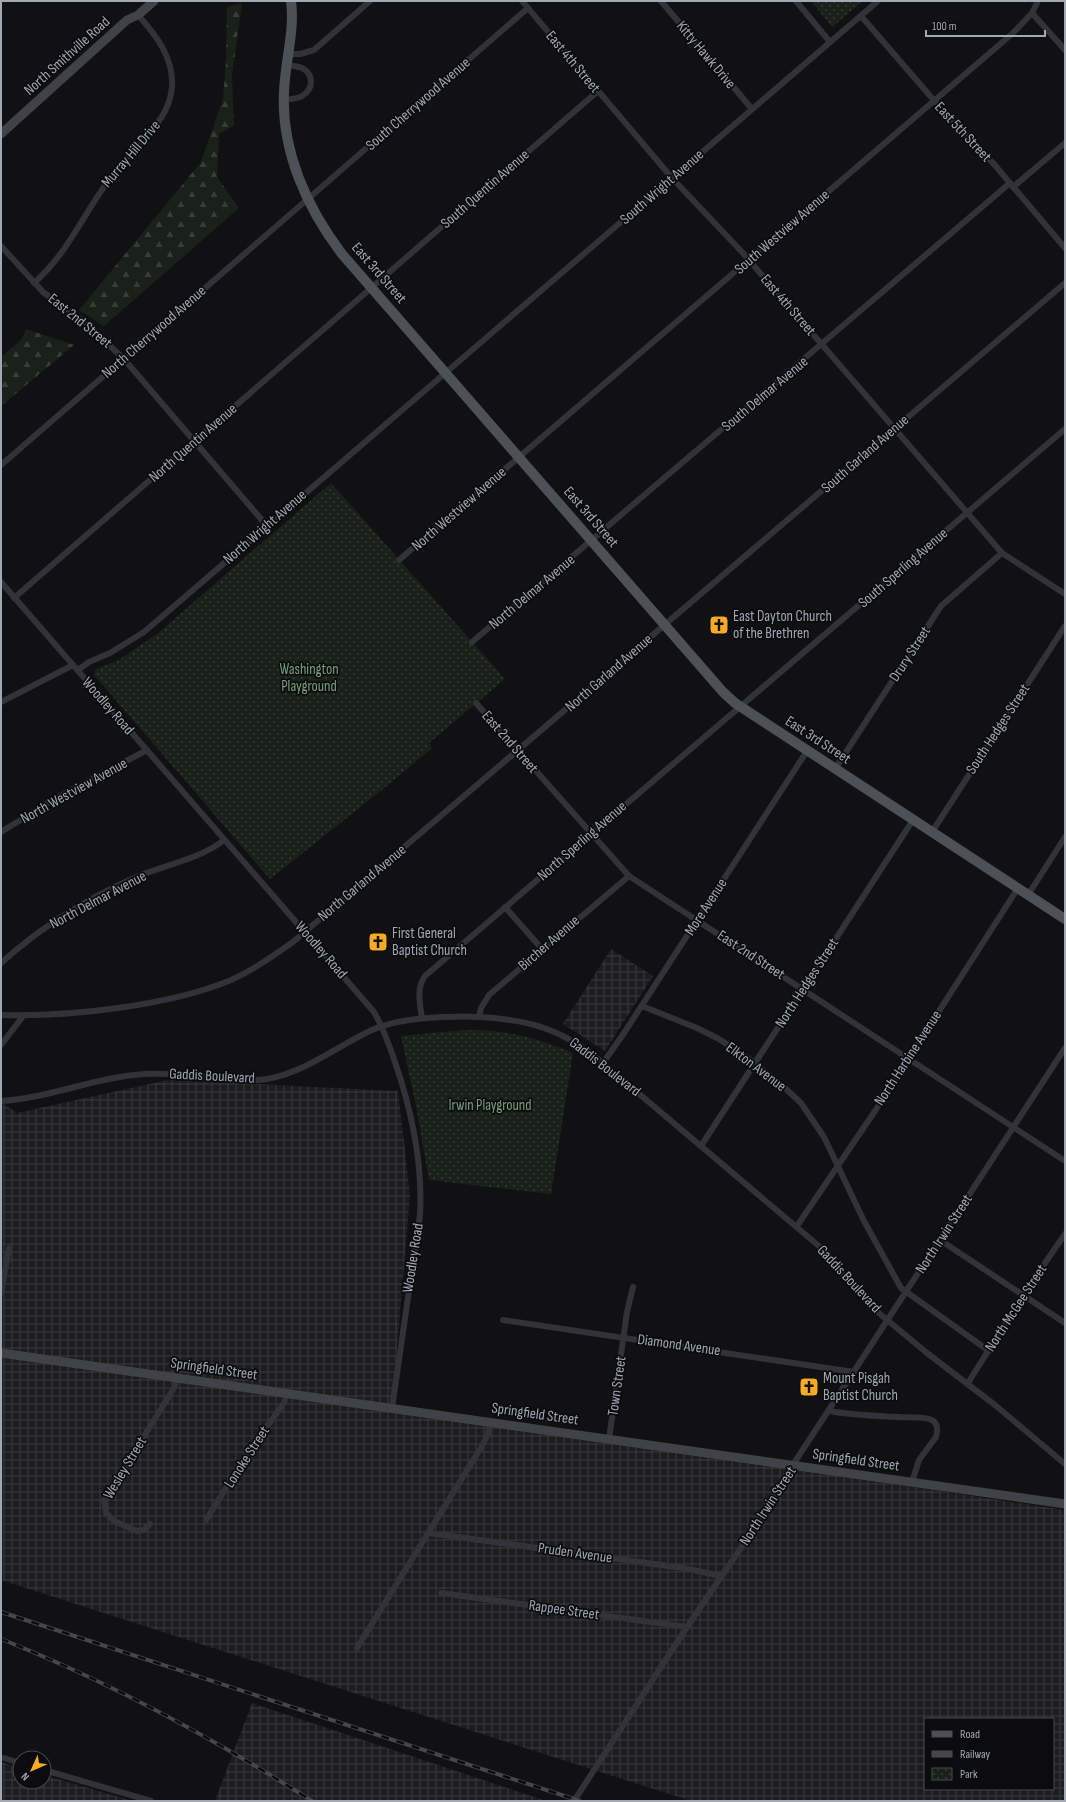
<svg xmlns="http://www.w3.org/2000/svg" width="1066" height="1802" font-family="'Sofia Sans Condensed',sans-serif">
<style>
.industrial{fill:url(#industrial-grid);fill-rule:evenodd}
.forest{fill:url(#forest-firs)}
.park{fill:url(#park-dots)}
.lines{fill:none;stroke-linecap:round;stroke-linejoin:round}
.minor{stroke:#323338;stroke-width:6}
.secondary{stroke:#404248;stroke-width:9}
.primary{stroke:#4e5057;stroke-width:10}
.rail-casing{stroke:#45474d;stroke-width:4}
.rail{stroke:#0c0c0e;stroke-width:2.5;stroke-dasharray:8;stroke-linecap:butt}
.labels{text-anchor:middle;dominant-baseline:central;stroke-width:3.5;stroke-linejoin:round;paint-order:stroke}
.street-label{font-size:15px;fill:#a2a8b4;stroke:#0c0c0e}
.poi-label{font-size:15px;fill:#a2a8b4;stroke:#0c0c0e;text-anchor:start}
.park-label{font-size:15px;fill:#78a079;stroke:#0c0c0e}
</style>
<defs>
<pattern id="industrial-grid" width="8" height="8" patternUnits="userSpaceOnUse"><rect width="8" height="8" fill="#1d1d20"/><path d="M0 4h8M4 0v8" fill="none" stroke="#3b3b3e"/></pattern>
<pattern id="forest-firs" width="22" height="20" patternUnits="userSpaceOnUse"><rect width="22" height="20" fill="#19211a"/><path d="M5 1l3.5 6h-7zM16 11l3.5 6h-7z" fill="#373e39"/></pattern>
<pattern id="park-dots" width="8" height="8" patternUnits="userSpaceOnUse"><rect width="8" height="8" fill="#19211a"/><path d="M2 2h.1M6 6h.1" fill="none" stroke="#373e39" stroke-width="1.8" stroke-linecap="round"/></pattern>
</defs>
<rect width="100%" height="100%" fill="#111113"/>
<!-- industrial -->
<g class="industrial">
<path d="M611 949 653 976 605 1051 563 1024Z"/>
<path d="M168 1080 398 1091 410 1195 392 1408 1065 1510V1801H691L1 1580V1102L17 1113ZM925 1719H1053V1789H925Z"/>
<path d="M252 1703 546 1801H215Z"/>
<path d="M1 1762 20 1768V1782H44V1775L133 1801H1Z"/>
</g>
<!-- forest -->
<g class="forest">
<path d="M242 3 232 75 234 126 219 134 217 177 239 208 104 326 79 310 201 162 223 99 226 61 227 7Z"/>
<path d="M26 329 74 345 1 406V357L22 339Z"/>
</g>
<!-- park -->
<g class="park">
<path d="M811 1H863L832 27Z"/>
<path d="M331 483 505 679 429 743 432 748 383 789 270 879 94 675 96 669 119 660 157 634Z"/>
<path d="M465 1030C508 1030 534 1037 573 1053L551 1194 429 1180 416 1106 401 1036Z"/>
</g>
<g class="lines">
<!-- minor -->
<g class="minor">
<path d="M522 1 672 178 742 252 1002 553 1065 594"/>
<path d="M661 1 752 109"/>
<path d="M796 1 830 42"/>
<path d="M1032 13 1065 50"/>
<path d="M861 16 951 120 993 163 1065 248"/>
<path d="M288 54H300L314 50 370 1"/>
<path d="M284 100C290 99 297 99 302 96 314 89 314 74 302 68 297 66 291 66 286 64"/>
<path d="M1013 187 1065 143"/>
<path d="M1 246 43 292 83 321 124 359 267 526"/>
<path d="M34 283C70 251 85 210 114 173 128 154 148 138 161 118 167 109 171 97 172 87 174 58 156 35 138 15"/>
<path d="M1 465 528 8"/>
<path d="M399 560 1013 33 1032 13 1038 1"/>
<path d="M1 582 374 1012C383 1027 388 1042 394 1059 411 1108 423 1162 420 1215L392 1408"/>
<path d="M14 598 598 91"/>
<path d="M472 642 1010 183"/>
<path d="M78 670 89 662 110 653 144 632 878 1"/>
<path d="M1 702 73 665"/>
<path d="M476 703 629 876 1065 1161"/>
<path d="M835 769 941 606 1002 553"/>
<path d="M1 832 53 800 147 750"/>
<path d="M932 832 1065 626"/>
<path d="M1028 895 1065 837"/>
<path d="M505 907 542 949"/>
<path d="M1 963C40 928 86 899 134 878 163 865 201 859 224 840"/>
<path d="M642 1006 697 1028 719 1039 755 1063 786 1089 801 1103 824 1137 864 1221 901 1288 989 1351"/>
<path d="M1 1015C68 1017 169 1006 231 980 253 970 273 956 293 942L1065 283"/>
<path d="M479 1017 481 1008 489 995 629 876"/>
<path d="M422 1018C420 1004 416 988 425 976L1065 429"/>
<path d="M1 1045 24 1015"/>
<path d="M603 1063 622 1036 807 751"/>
<path d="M1 1101C50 1098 96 1077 145 1074 186 1071 227 1085 267 1079 306 1072 337 1046 372 1030 411 1012 504 1013 544 1028 565 1035 581 1046 598 1059L826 1252 855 1289 874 1309 927 1353 995 1405 1065 1464"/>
<path d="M701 1146 913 820"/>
<path d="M797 1226 875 1111 1018 888"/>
<path d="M940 1240 1065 1323"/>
<path d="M1 1293 9 1248"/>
<path d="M503 1320 854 1372"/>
<path d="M968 1383 1023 1295 1065 1234"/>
<path d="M829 1411C852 1415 875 1416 898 1417 908 1418 923 1416 932 1420 938 1423 938 1431 936 1437L919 1460 912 1482"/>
<path d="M609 1439 627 1312 633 1287"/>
<path d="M206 1520 250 1450 284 1403 287 1393"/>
<path d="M150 1524 144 1530 137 1531 114 1521 106 1513 104 1500 166 1401 175 1386 176 1378"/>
<path d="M429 1533 683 1568 722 1576"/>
<path d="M441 1593 687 1627"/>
<path d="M357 1648 482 1446 488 1434 490 1422"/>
<path d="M4 1758 20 1763"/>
<path d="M44 1770 151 1801"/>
<path d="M574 1801 687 1627 747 1539 783 1480 1065 1048"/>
</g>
<!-- secondary -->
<g class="secondary">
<path d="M1 134 127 20 138 15 154 1"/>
<path d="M1 1353 1065 1504"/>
</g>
<!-- primary -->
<path class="primary" d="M291 1C295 31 285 62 284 92 281 151 307 208 342 254L723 692 735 703 1065 919"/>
<!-- rail casing -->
<g class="rail-casing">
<g id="rail">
<path d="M1 1612 580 1801"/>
<path d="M1 1639C110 1682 213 1738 312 1801"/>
</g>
</g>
<!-- rail -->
<use href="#rail" class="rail"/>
</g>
<!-- icons -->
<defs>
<g id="church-square" transform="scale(1)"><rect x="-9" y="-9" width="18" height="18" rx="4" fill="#f6aa26" stroke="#0c0c0e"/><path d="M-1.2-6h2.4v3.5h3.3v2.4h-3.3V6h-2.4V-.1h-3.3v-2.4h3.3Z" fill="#111"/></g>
</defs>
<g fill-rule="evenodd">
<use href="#church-square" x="719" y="625"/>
<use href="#church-square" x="378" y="942"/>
<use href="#church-square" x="809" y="1387"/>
</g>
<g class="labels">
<!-- street labels -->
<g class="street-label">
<text transform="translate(706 55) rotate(50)">Kitty Hawk Drive</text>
<text transform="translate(67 56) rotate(-42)">North Smithville Road</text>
<text transform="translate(573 62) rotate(50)">East 4th Street</text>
<text transform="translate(418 104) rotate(-41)">South Cherrywood Avenue</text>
<text transform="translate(963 132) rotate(47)">East 5th Street</text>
<text transform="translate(131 154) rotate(-50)">Murray Hill Drive</text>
<text transform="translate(662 187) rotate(-41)">South Wright Avenue</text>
<text transform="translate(485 189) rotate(-41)">South Quentin Avenue</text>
<text transform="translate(782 232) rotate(-41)">South Westview Avenue</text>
<text transform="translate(379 273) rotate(49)">East 3rd Street</text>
<text transform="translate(788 305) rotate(49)">East 4th Street</text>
<text transform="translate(80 321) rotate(39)">East 2nd Street</text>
<text transform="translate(154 332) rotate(-41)">North Cherrywood Avenue</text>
<text transform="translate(765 394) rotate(-40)">South Delmar Avenue</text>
<text transform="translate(193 443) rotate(-41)">North Quentin Avenue</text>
<text transform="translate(865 454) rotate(-41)">South Garland Avenue</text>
<text transform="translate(459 509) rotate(-41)">North Westview Avenue</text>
<text transform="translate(591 517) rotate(49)">East 3rd Street</text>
<text transform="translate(265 527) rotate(-41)">North Wright Avenue</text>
<text transform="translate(903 568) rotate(-41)">South Sperling Avenue</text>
<text transform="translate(532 592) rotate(-40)">North Delmar Avenue</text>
<text transform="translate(910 654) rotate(-57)">Drury Street</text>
<text transform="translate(609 673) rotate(-41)">North Garland Avenue</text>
<text transform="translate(108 706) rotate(49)">Woodley Road</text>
<text transform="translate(998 729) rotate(-57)">South Hedges Street</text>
<text transform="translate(818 740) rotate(33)">East 3rd Street</text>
<text transform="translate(510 742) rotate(49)">East 2nd Street</text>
<text transform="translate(74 791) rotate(-29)">North Westview Avenue</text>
<text transform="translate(582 841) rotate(-41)">North Sperling Avenue</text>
<text transform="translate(362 883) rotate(-40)">North Garland Avenue</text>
<text transform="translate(98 900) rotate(-28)">North Delmar Avenue</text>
<text transform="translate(706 907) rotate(-57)">More Avenue</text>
<text transform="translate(549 943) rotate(-41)">Bircher Avenue</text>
<text transform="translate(321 950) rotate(49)">Woodley Road</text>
<text transform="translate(751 955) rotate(33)">East 2nd Street</text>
<text transform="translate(807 983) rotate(-57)">North Hedges Street</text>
<text transform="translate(908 1058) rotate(-57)">North Harbine Avenue</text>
<text transform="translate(605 1067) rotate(38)">Gaddis Boulevard</text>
<text transform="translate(756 1067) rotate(37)">Elkton Avenue</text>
<text transform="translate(212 1076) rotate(3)">Gaddis Boulevard</text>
<text transform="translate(944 1234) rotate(-57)">North Irwin Street</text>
<text transform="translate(413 1258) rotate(-81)">Woodley Road</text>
<text transform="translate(849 1279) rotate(47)">Gaddis Boulevard</text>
<text transform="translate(1016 1308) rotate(-57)">North McGee Street</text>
<text transform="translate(679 1345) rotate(8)">Diamond Avenue</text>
<text transform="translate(214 1369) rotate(8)">Springfield Street</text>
<text transform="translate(617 1386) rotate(-82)">Town Street</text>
<text transform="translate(535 1414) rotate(8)">Springfield Street</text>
<text transform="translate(247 1457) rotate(-57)">Lonoke Street</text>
<text transform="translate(856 1460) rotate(8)">Springfield Street</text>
<text transform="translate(125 1468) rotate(-59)">Wesley Street</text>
<text transform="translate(768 1506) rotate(-57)">North Irwin Street</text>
<text transform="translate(575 1553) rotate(8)">Pruden Avenue</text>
<text transform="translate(564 1610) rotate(8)">Rappee Street</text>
</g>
<!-- poi labels -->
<g class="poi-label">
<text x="733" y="616">East Dayton Church<tspan x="733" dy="17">of the Brethren</tspan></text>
<text x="392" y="933">First General<tspan x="392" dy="17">Baptist Church</tspan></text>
<text x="823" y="1378">Mount Pisgah<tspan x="823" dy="17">Baptist Church</tspan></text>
</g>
<!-- park labels -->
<g class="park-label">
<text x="309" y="669">Washington<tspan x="309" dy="17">Playground</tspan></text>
<text x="490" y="1105">Irwin Playground</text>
</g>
</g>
<!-- border -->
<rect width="1066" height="1802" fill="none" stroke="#a2a8b4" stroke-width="4"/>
<!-- legend -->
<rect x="924" y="1718" width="130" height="72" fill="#0c0c0e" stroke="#484a50"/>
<rect x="932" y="1731" width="20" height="6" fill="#4e5057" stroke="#484a50"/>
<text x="960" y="1738" font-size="12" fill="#a2a8b4">Road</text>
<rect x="932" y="1751" width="20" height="6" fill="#45474d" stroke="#484a50"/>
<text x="960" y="1758" font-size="12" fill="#a2a8b4">Railway</text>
<rect x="932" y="1768" width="20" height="12" fill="url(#park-dots)" stroke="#484a50"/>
<text x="960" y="1778" font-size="12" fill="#a2a8b4">Park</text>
<!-- north arrow -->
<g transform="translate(32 1770) rotate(225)"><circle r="19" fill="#0c0c0e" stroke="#484a50"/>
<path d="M0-3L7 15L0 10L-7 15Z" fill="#f6aa26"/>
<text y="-6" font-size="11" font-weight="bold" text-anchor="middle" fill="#a2a8b4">N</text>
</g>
<!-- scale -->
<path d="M926 30v6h119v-6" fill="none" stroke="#a2a8b4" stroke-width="2"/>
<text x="932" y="30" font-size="12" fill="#a2a8b4" stroke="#0c0c0e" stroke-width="3" paint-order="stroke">100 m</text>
</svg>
